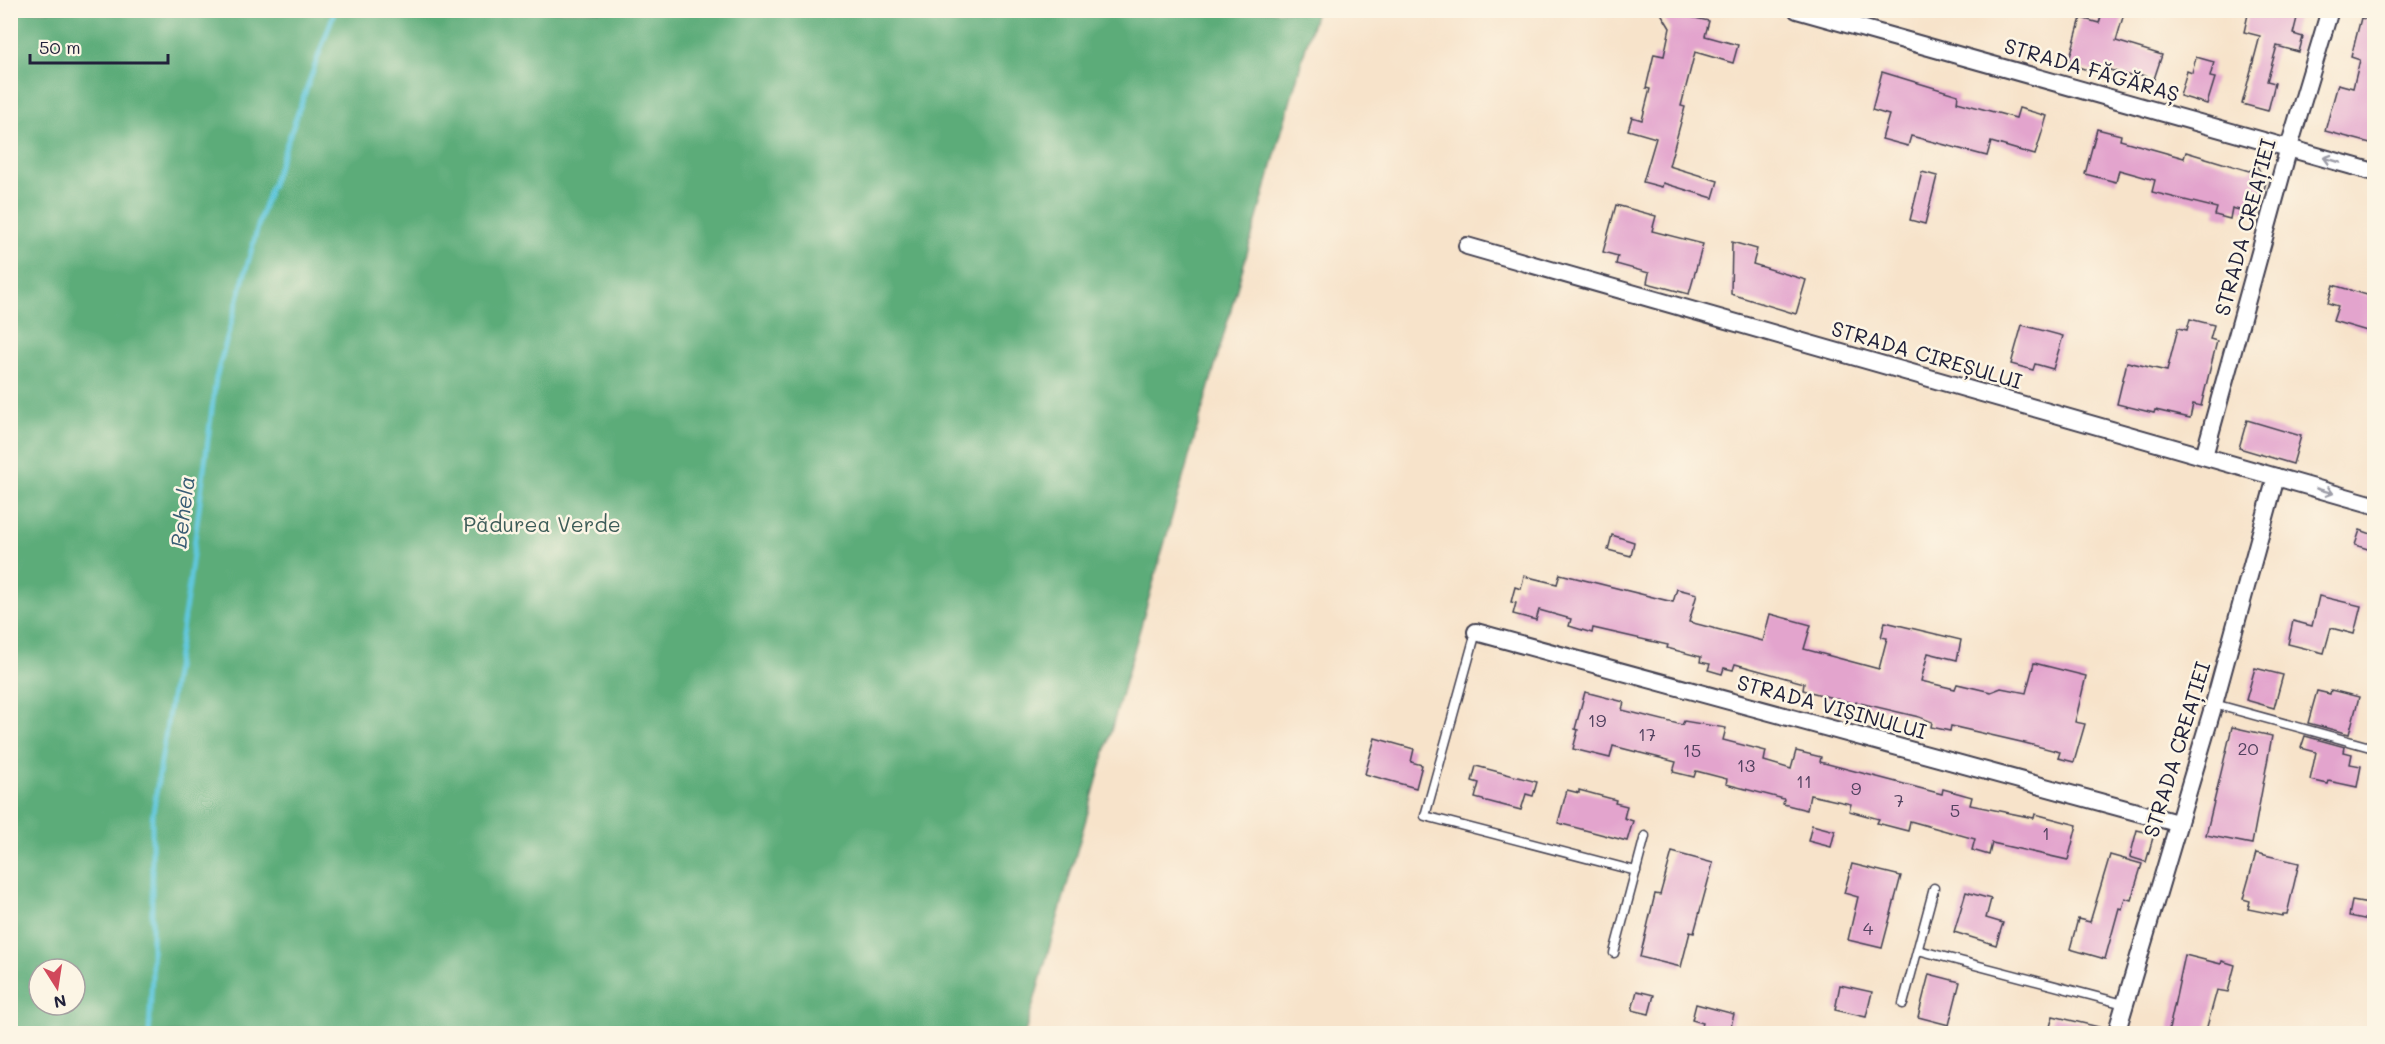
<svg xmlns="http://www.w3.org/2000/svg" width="2385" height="1044" font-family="Mali,sans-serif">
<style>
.forest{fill:#5bac79;stroke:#3e675a;stroke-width:1.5;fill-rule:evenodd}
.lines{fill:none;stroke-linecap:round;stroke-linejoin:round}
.stream{stroke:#60c7dd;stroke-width:5}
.building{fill:#e3a4cd}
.lane-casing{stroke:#423f50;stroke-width:11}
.street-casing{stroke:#423f50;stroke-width:20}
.lane{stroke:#fff;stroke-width:8}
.street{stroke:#fff;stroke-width:16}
.oneway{stroke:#9c9ca7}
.labels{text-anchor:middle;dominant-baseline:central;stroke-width:5;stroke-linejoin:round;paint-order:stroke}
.number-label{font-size:18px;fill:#524260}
.street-label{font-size:21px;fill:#22223b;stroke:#fcf5e5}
.park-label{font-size:21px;fill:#3d5c58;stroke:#fcf5e5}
.water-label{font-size:22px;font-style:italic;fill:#385c74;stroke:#fcf5e5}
</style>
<rect width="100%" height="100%" fill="#fcf5e5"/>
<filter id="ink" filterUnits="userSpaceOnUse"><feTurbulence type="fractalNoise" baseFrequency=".0167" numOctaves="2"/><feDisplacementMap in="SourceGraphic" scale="12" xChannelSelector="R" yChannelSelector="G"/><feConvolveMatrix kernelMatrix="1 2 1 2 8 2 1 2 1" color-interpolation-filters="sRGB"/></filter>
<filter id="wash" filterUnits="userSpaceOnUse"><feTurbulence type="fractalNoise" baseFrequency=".008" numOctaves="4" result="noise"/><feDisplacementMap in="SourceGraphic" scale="24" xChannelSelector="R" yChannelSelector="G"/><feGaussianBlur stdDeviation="1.35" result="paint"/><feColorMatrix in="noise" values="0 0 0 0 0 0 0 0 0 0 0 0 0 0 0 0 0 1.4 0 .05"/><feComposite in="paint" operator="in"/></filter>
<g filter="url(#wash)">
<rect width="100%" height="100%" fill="#f7e3ca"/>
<!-- forest -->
<path class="forest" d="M10 11H1316L1025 1033H11ZM39 969H75V1005H39Z"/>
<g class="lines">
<!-- stream -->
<path class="stream" d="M149 1034 152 975V819L189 585 216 378 262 212 335 10"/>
</g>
<g id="blocks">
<!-- building -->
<g class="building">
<path d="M1659 10H1686L1691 17 1709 21 1705 36 1738 45 1733 63 1695 52 1681 106 1685 107 1669 166 1718 181 1713 198 1663 183 1662 187 1643 182 1656 138 1628 130 1632 117 1642 120 1650 89 1646 88 1654 54 1664 56 1670 28Z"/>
<path d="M2103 10H2125L2116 41 2162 55 2154 79 2138 74 2137 78 2103 68 2101 74 2068 64 2081 18 2099 23Z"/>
<path d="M2249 10H2299L2293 34 2303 37 2299 52 2277 46 2267 81 2275 83 2268 111 2242 104 2260 36 2244 32Z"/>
<path d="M2361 18 2374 21V144L2325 131 2338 84 2353 88 2360 60 2351 57Z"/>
<path d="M2196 57 2214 62 2210 77 2215 78 2207 104 2180 96 2187 71 2192 73Z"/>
<path d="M1882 72 1958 95 1957 102 2016 118 2019 108 2047 116 2035 155 1991 142 1987 156 1911 136 1908 146 1882 139 1889 115 1872 110Z"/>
<path d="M2097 129 2121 135 2120 140 2184 158 2186 152 2249 171 2257 166 2266 182 2257 215 2232 208 2230 219 2215 215 2217 208 2152 192 2155 180 2119 170 2116 182 2085 174Z"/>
<path d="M1922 172 1937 176 1925 224 1910 220Z"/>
<path d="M1616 205 1656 216 1652 231 1703 244 1689 294 1647 283 1649 273 1616 264 1618 256 1603 252Z"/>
<path d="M1732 242 1757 249 1753 264 1806 280 1796 314 1731 294Z"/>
<path d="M2333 285 2374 297V333L2333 321 2338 306 2328 303Z"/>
<path d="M2190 319 2214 325 2210 339 2217 341 2201 406 2193 404 2190 418 2155 410 2154 413 2117 404 2127 362 2167 371 2178 328 2187 330Z"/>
<path d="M2022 325 2063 336 2053 369 2035 364 2033 370 2011 364Z"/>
<path d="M2247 420 2301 436 2293 464 2239 448Z"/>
<path d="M2360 530 2374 535V551L2355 545Z"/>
<path d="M1612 535 1634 542 1631 556 1608 550Z"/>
<path d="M1560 574 1673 602 1677 589 1697 594 1689 622 1763 641 1770 614 1811 625 1804 649 1879 669 1887 638 1881 637 1885 622 1961 640 1957 660 1928 653 1921 681 1955 689 1957 684 1991 692 2001 688 2026 693 2034 663 2086 676 2075 722 2085 724 2074 762 2058 758 2060 752 2021 742 1951 726 1950 731 1931 727 1932 722 1919 717 1856 702 1855 704 1803 690 1804 683 1735 664 1733 670 1724 668 1722 674 1708 670 1710 664 1700 662 1701 657 1667 648 1668 645 1593 628 1592 633 1569 626 1571 619 1539 610 1536 620 1513 614 1516 603 1511 602 1515 587 1521 589 1524 576 1557 584Z"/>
<path d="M2319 596 2361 606 2354 634 2331 628 2324 653 2288 644 2293 621 2312 626Z"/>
<path d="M2255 668 2283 675 2274 708 2246 700Z"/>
<path d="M2331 690 2359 697 2349 734 2308 723 2317 691 2330 694Z"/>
<path d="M1585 692 1624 702 1622 710 1682 725 1684 721 1726 728 1723 740 1766 751 1764 761 1791 769 1796 751 1821 757 1820 762 1942 794 1943 789 1972 797 1970 805 2034 818 2035 814 2077 825 2068 860 1992 843 1989 855 1972 850 1975 839 1910 821 1908 831 1877 823 1879 819 1849 811 1851 804 1810 795 1807 810 1783 804 1784 799 1726 784 1727 779 1696 771 1694 777 1673 772 1676 762 1613 746 1610 758 1573 749 1578 730 1575 729Z"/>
<path d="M2232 727 2272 736 2252 844 2206 835Z"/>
<path d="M2305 736 2345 747 2344 752 2352 754 2350 764 2361 766 2357 787 2329 781 2328 784 2310 780 2316 752 2301 748Z"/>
<path d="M1375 738 1414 749 1411 762 1422 765 1416 788 1365 774Z"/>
<path d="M1476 766 1537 782 1533 796 1526 794 1521 810 1475 798 1479 783 1472 781Z"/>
<path d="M1567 790 1579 793V790L1616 800 1615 803 1627 806 1624 818 1633 821 1627 841 1558 823Z"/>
<path d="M1812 825 1835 831 1831 847 1808 841Z"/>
<path d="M2137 830 2154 834 2146 862 2130 857Z"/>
<path d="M1672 852 1713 863 1694 933 1690 932 1681 967 1640 957 1655 894 1660 895Z"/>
<path d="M2256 853 2299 863 2287 914H2283L2282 916 2248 909 2250 901 2243 899Z"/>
<path d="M2110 855 2142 864 2131 900 2125 898 2122 909 2119 908 2105 959 2070 949 2078 919 2090 922Z"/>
<path d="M1852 864 1901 876 1882 948 1848 940 1858 897 1844 893Z"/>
<path d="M1966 892 1991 899 1986 918 2003 923 1996 945 1954 932Z"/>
<path d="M2352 901 2374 905V921L2349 916Z"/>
<path d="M2185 955 2221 964 2222 961 2235 965 2228 992 2217 990 2205 1034H2168Z"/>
<path d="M1929 974 1960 982 1949 1025 1918 1017Z"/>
<path d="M1840 985 1872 992 1866 1017 1835 1010Z"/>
<path d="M1637 991 1654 995 1649 1014 1632 1010Z"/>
<path d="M1696 1004 1734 1014 1729 1034H1700L1703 1023 1692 1020Z"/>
<path d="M2053 1016 2103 1028 2102 1034H2048Z"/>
</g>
</g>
</g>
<g filter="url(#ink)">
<use href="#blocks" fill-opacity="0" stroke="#423f50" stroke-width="1.5"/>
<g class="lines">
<!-- lane casing -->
<g class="lane-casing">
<g id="lane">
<path d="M1476 632 1425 816 1636 871"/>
<path d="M2214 704 2370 747"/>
<path d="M1918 950 2124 1004"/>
<path d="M1614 953 1645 836"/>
<path d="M1903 1004 1934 888"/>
</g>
</g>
<!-- street casing -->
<g class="street-casing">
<g id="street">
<path d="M1797 10 2374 172"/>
<path d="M1467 246 2374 505"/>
<path d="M2204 456 2289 147 2330 10"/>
<path d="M1476 632 2177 823"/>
<path d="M2116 1034 2214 704 2276 477"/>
</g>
</g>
<!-- lane -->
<use href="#lane" class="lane"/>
<!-- street -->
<use href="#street" class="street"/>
</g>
<!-- one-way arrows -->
<defs><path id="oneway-shaft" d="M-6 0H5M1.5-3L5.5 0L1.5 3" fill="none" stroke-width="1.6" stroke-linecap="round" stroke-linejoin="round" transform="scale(1.5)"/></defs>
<g class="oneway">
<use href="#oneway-shaft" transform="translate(2332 160) rotate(-164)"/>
<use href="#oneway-shaft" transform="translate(2325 491) rotate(16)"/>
</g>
</g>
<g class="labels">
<!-- number labels -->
<g class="number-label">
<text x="1597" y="720">19</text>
<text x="1647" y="734">17</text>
<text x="2248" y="748">20</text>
<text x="1692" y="750">15</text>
<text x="1746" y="765">13</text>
<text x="1804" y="781">11</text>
<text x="1856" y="788">9</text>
<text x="1899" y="800">7</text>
<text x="1955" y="810">5</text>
<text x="2046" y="833">1</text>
<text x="1868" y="928">4</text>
</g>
<!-- street labels -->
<g class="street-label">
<text transform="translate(2092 69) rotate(16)">STRADA FĂGĂRAȘ</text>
<text transform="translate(2244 227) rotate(-75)">STRADA CREAȚIEI</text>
<text transform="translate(1927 354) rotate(16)">STRADA CIREȘULUI</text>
<text transform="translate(1832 706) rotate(15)">STRADA VIȘINULUI</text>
<text transform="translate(2176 749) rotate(-73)">STRADA CREAȚIEI</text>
</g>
<!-- park labels -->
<g class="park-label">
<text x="542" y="523">Pădurea Verde</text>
</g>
<!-- water labels -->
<g class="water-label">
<text transform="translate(182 512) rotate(-83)">Behela</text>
</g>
</g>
<!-- margin -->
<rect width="2385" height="1044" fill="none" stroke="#fcf5e5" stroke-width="36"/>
<!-- north arrow -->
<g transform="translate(57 987) rotate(168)"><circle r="28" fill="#fcf5e5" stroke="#a5a1a1" stroke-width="1.5"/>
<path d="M0-4.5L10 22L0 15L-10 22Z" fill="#d1495b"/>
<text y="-9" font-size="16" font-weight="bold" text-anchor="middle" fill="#22223b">N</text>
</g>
<!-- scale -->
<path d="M30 54v9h138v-9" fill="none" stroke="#22223b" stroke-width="3"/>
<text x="39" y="54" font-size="18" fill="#22223b" stroke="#fcf5e5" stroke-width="4.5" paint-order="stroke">50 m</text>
</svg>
